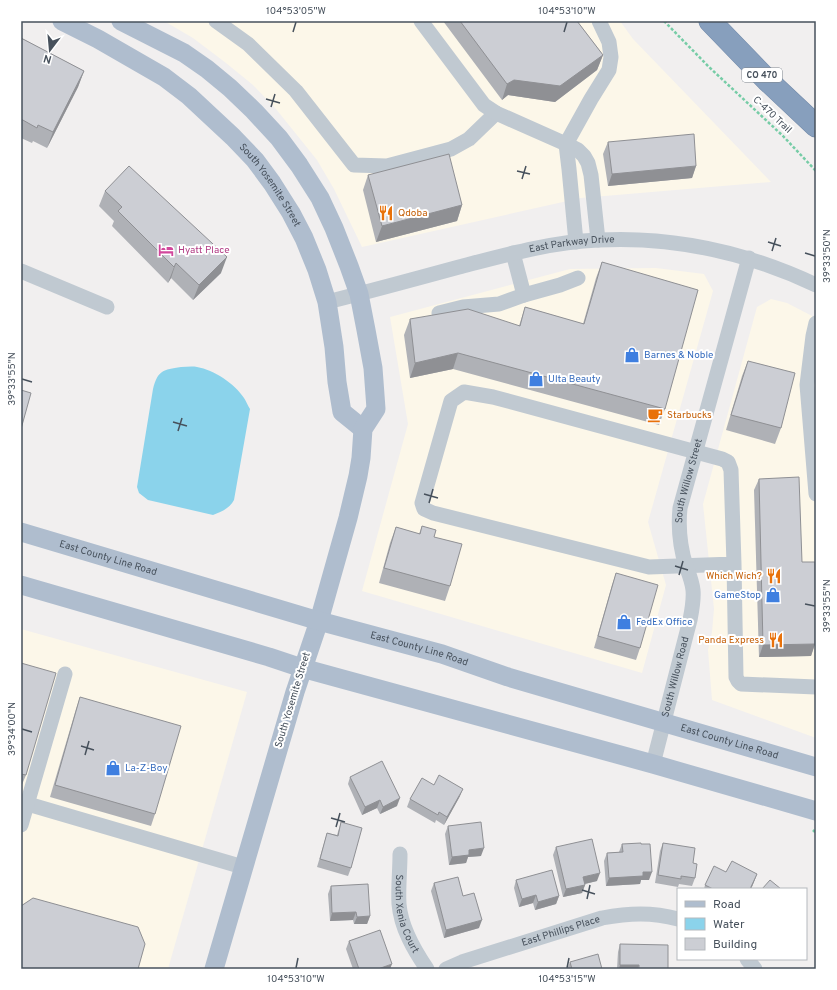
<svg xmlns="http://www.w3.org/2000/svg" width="837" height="990" font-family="Overpass,sans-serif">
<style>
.commercial{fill:#fcf7e9}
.water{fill:#8bd3eb}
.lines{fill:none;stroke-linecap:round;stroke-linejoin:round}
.highway-casing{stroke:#728aa9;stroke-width:23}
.path{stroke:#76cca6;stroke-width:2.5;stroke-dasharray:3 2;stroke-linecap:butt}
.minor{stroke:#c0c9d1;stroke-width:15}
.major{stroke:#afbdce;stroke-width:19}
.highway{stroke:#879fbd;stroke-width:22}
.wall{fill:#afb1b6}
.shaded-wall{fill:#8f9094}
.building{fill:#ccced4;stroke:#8f9094}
.ticks{fill:none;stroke:#47515c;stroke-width:1.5}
.labels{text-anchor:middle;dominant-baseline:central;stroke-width:4;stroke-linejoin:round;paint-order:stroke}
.shield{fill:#fff;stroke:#7e858d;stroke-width:1}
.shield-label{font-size:9px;font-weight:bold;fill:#47515c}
.street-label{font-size:10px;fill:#47515c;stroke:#fff}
.food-label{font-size:10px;fill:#c56008;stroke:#fff;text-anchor:start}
.hotel-label{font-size:10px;fill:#b23c85;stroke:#fff;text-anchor:start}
.shop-label{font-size:10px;fill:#366cbe;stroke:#fff;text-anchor:start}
.neatline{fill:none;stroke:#47515c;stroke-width:1.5}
.ticks-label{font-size:10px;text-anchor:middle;fill:#47515c}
</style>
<rect width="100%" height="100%" fill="#f1efef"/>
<!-- commercial -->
<g class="commercial">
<path d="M164 21H620L633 39 771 182 581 198 362 247 334 189 317 160 276 109 253 85 226 63 193 38Z"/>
<path d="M656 268 704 274 713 291 648 522 666 585 642 673 362 591 408 424 390 317 570 269Z"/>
<path d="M771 299 787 303 816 318V391L815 400 816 410V738L712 700 708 650 712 632 714 609 703 504 757 307Z"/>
<path d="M21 629 247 692 168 969H21Z"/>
</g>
<!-- water -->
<path class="water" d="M181 367C186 367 192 366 197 367 214 370 234 383 244 398 246 401 248 406 250 409L234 500C230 508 221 512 213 515L148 500 139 493 137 487 153 389C158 370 163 370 181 367Z"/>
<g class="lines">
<!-- highway casing -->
<g class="highway-casing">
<path id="highway" d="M710 21 767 80 816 126"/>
</g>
<!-- path -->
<g class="path">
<path d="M664 21 709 67 783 136 816 171"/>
<path d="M813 830 816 833"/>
<path d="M815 969 816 968"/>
</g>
<!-- minor -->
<g class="minor">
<path d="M216 21 248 44 296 91 354 165 387 166 451 149 469 139 496 113"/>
<path d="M421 21 484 105 496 113 566 144 578 150 584 156 588 163 591 175 598 240"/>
<path d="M576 242 569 169 566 144 591 99 609 70 611 57 609 42 599 21"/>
<path d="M513 253 524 295"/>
<path d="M21 271 107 307"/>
<path id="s1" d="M327 302C371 291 415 279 459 267 505 255 551 242 598 240 674 236 748 253 816 285"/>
<path d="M439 313 463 307 499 304 524 295 560 285 578 278"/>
<path d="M816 323 813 336 807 385 816 494"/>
<path d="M734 564 649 567 433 513 424 509 422 503 451 401 464 392 493 397 722 459 728 462 731 470 734 564 736 677 738 681 741 684 816 687"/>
<path id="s2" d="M653 764 690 620C692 610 694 600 693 590 692 581 689 574 686 566 680 547 678 528 680 508L749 258"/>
<path d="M21 802 243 867"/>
<path d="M21 825 65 674"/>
<path id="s3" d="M400 854C400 871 398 888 399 904 401 928 414 950 427 969"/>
<path d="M747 959 755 969"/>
<path id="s4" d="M446 969 462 962 602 918C629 913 652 912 678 919"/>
</g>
<!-- major -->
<g class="major">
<path id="s5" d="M62 21 98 39 164 77 189 96 233 137 255 160 272 183 291 213 304 238 317 270 327 302 334 347 337 382 342 412 363 429"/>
<path d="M121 21 184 53 207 69 230 88 254 111 279 138 299 165 320 198 334 228 349 266 359 294 366 330 373 368 375 395 376 409 363 429 361 458 358 476 348 518 319 621 295 692 214 969"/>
<path id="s6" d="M21 532 319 621 442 654 508 677 816 767"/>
<path d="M21 585 269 657 302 668 653 764 816 811"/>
</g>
<!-- highway -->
<use href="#highway" class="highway"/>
</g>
<!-- wall -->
<g class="wall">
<path d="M443 21H577L603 55 597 70 555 102 508 95 502 100Z"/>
<path d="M21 38 84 71 78 87 47 148 33 141 32 143 21 138Z"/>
<path d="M608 142 696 166 692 178 608 186 603 154Z"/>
<path d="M368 175 462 205 457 221 376 242 363 190Z"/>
<path d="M105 191 221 273 193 300 171 278 168 283 112 226 114 221 99 206Z"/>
<path d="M602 262 665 409 659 425 453 369 410 378 404 335 410 319 519 326 525 307 583 324 596 278Z"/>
<path d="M748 361 781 428 775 444 726 430 742 376Z"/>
<path d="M759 479 802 562 815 644 811 656 759 657 754 490Z"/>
<path d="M422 526 434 537 450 586 445 601 379 583 390 543 396 527 419 534Z"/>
<path d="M616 573 640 648 636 660 594 648 612 585Z"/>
<path d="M21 663 26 775 21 787Z"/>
<path d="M80 697 155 814 151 826 50 797 76 709Z"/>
<path d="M350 777 397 806 380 814 377 808 362 815 348 784Z"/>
<path d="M434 785 460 796 444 825 436 820 435 823 407 807 410 799Z"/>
<path d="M341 822 351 868 348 876 317 867 327 833 337 835Z"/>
<path d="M448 826 481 856 468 857 466 863 449 865 445 834Z"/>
<path d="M663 843 693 863 695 878 692 886 679 884 678 887 655 883 660 851Z"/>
<path d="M622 844 649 880H641L640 884 606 886 604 861 607 853 619 852Z"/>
<path d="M556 847 597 881 585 884V885L582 893 563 897 553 855Z"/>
<path d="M726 872 757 874 751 889H704L705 885Z"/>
<path d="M516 880 559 896 556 904 535 910 533 903 519 907 514 888Z"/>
<path d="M434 883 463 896 479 928 444 938 431 891Z"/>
<path d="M331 886 370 916 367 924H354L353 920 330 921 328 894Z"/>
<path d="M349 941 390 969H353L346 949Z"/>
<path d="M620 944 668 969H617L618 952Z"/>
<path d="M570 962 602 969H567Z"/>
</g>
<!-- shaded-wall -->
<g class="shaded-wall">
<path d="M603 55 597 70 555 102 508 95 502 100 507 84 514 80Z"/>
<path d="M84 71 78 87 47 148 53 132Z"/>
<path d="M696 166 692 178 608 186 612 174Z"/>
<path d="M462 205 457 221 376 242 382 226Z"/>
<path d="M227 257 221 273 193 300 199 285Z"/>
<path d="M176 263 171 278 168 283 174 267Z"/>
<path d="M458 353 453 369 410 378 415 363Z"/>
<path d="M815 644 811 656 759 657 763 645Z"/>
<path d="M463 789 460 796 444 825 447 817Z"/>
<path d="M400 798 397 806 380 814 383 807Z"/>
<path d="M380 800 377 808 362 815 365 807Z"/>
<path d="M484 848 481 856 468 857 466 863 449 865 452 857 469 850Z"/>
<path d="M643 872H652L649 880H641L640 884 606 886 609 878Z"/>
<path d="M600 873 597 881 580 885 583 877Z"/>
<path d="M757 874 754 882 751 889H750Z"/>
<path d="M585 885 582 893 563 897 566 889Z"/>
<path d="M536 895 533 903 519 907 522 899Z"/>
<path d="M559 896 556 904 535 910 538 902Z"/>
<path d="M356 912 353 920 330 921 332 913Z"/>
<path d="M370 916 367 924H354L357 917Z"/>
<path d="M482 920 479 928 444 938 446 930Z"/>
<path d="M392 964 390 969H378Z"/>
<path d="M620 965H639L638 969H619Z"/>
</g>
<!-- building -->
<g class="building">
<path d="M460 21H577L603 55 560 86 514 80 507 84Z"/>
<path d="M21 38 84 71 53 132 38 125 37 128 21 119Z"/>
<path d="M694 134 696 166 612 174 608 142Z"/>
<path d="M449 154 462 205 382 226 368 175Z"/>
<path d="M129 166 227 257 199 285 176 263 174 267 118 211 122 207 105 191Z"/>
<path d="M602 262 698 290 665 409 458 353 415 363 410 319 468 309 520 326 525 307 584 324Z"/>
<path d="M748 361 795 373 781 428 731 415Z"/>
<path d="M21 390 31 393 21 429Z"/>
<path d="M799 477 802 562H815V644L763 645 759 479Z"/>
<path d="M422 526 436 530 434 537 462 544 450 586 384 568 396 527 420 534Z"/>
<path d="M616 573 658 585 640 648 598 636Z"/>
<path d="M21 663 56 673 26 775 21 774Z"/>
<path d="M80 697 181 726 155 814 55 785Z"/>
<path d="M382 761 400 798 383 807 380 800 365 807 350 777Z"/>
<path d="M439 775 463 789 447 817 439 812 438 815 410 799 422 778 434 785Z"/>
<path d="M341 822 362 828 351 868 320 859 327 833 338 836Z"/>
<path d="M481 822 484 848 469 850V855L452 857 448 826Z"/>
<path d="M592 839 600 873 583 877 585 885 566 889 556 847Z"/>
<path d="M641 843V844H650L652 872H643V876L609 878 607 853 623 852 622 844Z"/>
<path d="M663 843 695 848 693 863 697 864 695 878 681 876V879L658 875Z"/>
<path d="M732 861 757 874 750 889H713L705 885 714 866 726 872Z"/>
<path d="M552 870 559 896 538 902 536 895 522 899 516 880Z"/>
<path d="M458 877 463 896 474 893 482 920 446 930 434 883Z"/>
<path d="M770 880 781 889H762Z"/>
<path d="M368 884 370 916 357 917 356 912 332 913 331 886Z"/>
<path d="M33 898 138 927 145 944 138 969H21V906Z"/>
<path d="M380 930 392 964 378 969H359L349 941Z"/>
<path d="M620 944 668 945V969H639V965H620Z"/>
<path d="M598 954 602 969H572L570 962Z"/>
</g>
<!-- ticks -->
<path class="ticks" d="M293 32 296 22M564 32 567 22M266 99 280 103M271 107 275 94M517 171 530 174M522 179 526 166M768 242 781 246M772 251 776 238M805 253 815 256M22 379 32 382M173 422 187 426M178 431 182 418M424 494 438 498M429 503 433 489M675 566 688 570M679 575 683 561M805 604 815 606M22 729 32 732M81 746 94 750M85 755 89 741M331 818 345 822M336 827 340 813M582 890 595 894M587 899 590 885M296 968 298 958M567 968 569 958"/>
<!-- icons -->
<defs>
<g id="restaurant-bare" transform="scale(1.2)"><path d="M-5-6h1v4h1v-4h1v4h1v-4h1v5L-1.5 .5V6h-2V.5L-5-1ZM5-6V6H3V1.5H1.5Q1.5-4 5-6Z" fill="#e8710a" stroke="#fff" stroke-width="2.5" paint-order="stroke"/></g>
<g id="hotel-bare" transform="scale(1.2)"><path d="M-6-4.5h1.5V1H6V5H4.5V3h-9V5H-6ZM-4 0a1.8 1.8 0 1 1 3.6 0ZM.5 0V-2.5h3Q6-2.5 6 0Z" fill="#d1479c" stroke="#fff" stroke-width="2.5" paint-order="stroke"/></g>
<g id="shop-bare" transform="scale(1.2)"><path d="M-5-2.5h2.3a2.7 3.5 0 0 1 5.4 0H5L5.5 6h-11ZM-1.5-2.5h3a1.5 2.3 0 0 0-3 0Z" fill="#3f7fe0" stroke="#fff" stroke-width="2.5" paint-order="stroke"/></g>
<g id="cafe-bare" transform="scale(1.2)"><path d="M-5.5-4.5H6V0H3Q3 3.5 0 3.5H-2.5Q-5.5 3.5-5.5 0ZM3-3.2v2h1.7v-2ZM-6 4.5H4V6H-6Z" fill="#e8710a" stroke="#fff" stroke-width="2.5" paint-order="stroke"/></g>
</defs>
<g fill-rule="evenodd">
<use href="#restaurant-bare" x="386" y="213"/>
<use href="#hotel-bare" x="166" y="250"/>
<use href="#shop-bare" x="632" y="355"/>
<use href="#shop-bare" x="536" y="379"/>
<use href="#cafe-bare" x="655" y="415"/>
<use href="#restaurant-bare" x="774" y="576"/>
<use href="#shop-bare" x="773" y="595"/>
<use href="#shop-bare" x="624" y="622"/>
<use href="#restaurant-bare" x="776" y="640"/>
<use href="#shop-bare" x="113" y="768"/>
</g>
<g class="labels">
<!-- shield labels -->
<rect class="shield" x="742" y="68" width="40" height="14" rx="3"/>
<g class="shield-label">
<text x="762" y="75">CO 470</text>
</g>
<!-- street labels -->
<g class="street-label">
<text transform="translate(772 115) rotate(43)">C-470 Trail</text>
<text stroke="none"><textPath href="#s5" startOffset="269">South Yosemite Street</textPath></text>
<text stroke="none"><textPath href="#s1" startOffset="252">East Parkway Drive</textPath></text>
<text stroke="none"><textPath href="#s2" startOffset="291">South Willow Street</textPath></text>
<text stroke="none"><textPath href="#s6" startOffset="91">East County Line Road</textPath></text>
<text stroke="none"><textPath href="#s6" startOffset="415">East County Line Road</textPath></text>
<text stroke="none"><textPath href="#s2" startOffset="90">South Willow Road</textPath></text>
<text transform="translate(293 700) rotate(-73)">South Yosemite Street</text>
<text stroke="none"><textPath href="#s6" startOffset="739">East County Line Road</textPath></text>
<text stroke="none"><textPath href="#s3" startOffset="61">South Xenia Court</textPath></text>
<text stroke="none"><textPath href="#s4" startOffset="121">East Phillips Place</textPath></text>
</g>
<!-- food labels -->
<g class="food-label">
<text x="398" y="213">Qdoba</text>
<text x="667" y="415">Starbucks</text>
<text x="762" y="576" text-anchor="end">Which Wich?</text>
<text x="764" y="640" text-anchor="end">Panda Express</text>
</g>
<!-- hotel labels -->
<g class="hotel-label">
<text x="178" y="250">Hyatt Place</text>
</g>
<!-- shop labels -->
<g class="shop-label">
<text x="644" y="355">Barnes &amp; Noble</text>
<text x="548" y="379">Ulta Beauty</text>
<text x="761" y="595" text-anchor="end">GameStop</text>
<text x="636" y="622">FedEx Office</text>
<text x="125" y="768">La-Z-Boy</text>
</g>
</g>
<!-- border -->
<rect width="837" height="990" fill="none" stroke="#ffffff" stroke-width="44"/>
<!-- legend -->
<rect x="677" y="888" width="130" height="72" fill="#ffffff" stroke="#b5b9be"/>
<rect x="685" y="901" width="20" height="6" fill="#afbdce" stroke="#b5b9be"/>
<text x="713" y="908" font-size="12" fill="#47515c">Road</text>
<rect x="685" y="918" width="20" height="12" fill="#8bd3eb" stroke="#b5b9be"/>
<text x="713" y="928" font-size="12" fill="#47515c">Water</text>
<rect x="685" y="938" width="20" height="12" fill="#ccced4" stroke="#b5b9be"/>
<text x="713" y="948" font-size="12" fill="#47515c">Building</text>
<!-- north arrow -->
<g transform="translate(50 50) rotate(196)" stroke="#ffffff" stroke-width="3" paint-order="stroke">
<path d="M0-3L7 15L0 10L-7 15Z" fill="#47515c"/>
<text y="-6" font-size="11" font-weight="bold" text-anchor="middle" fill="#47515c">N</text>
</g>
<rect x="22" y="22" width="793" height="946" class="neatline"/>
<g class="ticks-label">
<text x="296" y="14">104°53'05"W</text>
<text x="567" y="14">104°53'10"W</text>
<text transform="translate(826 256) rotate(-90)" y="4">39°33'50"N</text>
<text transform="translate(11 379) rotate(-90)" y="4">39°33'55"N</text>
<text transform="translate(826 606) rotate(-90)" y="4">39°33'55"N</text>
<text transform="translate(11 729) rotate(-90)" y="4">39°34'00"N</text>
<text x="296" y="982">104°53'10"W</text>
<text x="567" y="982">104°53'15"W</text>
</g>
</svg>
